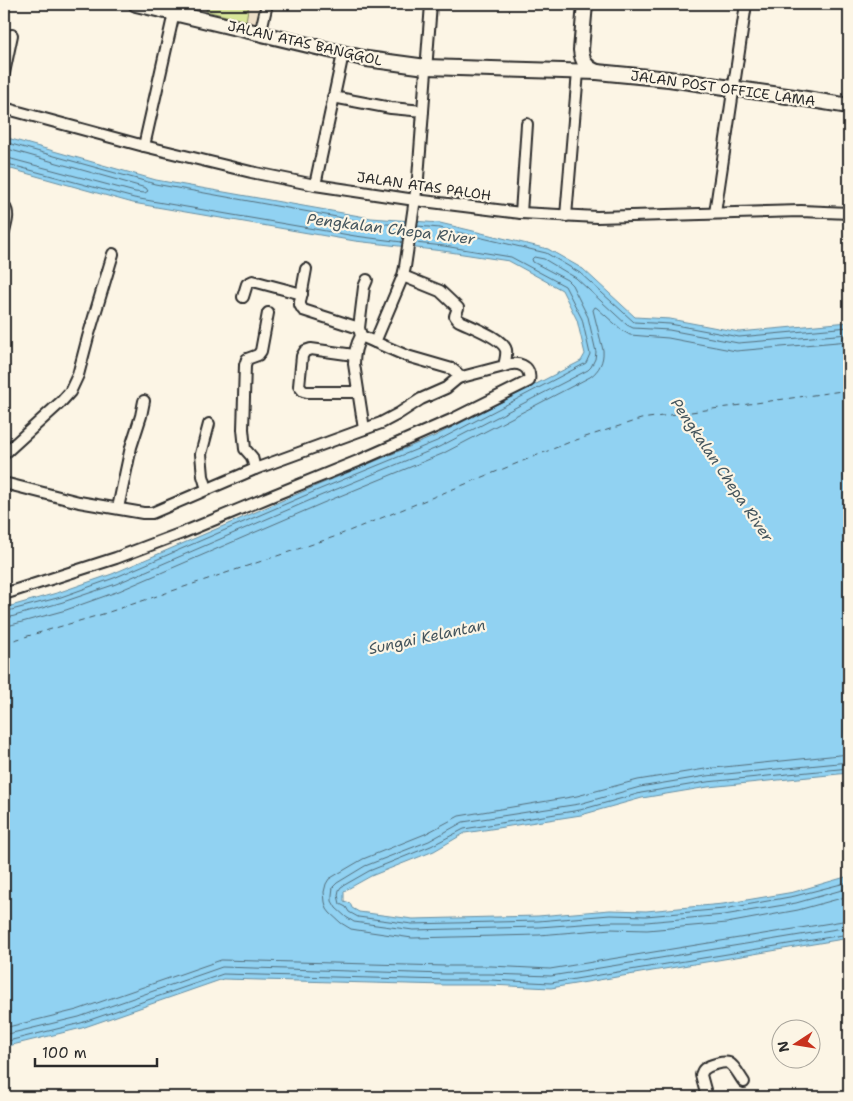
<svg xmlns="http://www.w3.org/2000/svg" width="853" height="1101" font-family="'Shantell Sans',sans-serif">
<style>
.built{fill:#efdfc8}
.green{fill:#d8e699;stroke:#828862}
.water{fill:#91d2f2;stroke:#688fa2}
.lines{fill:none;stroke-linecap:round;stroke-linejoin:round}
.shore{stroke:#546e7b;stroke-width:1}
.ferry{stroke:#44555d;stroke-width:1;stroke-dasharray:6 5;stroke-linecap:butt}
.minor-casing{stroke:#2b2b2b;stroke-width:14}
.secondary-casing{stroke:#2b2b2b;stroke-width:18}
.minor{stroke:#fcf5e5;stroke-width:10}
.secondary{stroke:#fcf5e5;stroke-width:14}
.labels{text-anchor:middle;dominant-baseline:central;stroke-width:4.5;stroke-linejoin:round;paint-order:stroke}
.street-label{font-size:14px;fill:#2b2b2b;stroke:#fcf5e5}
.water-label{font-size:15px;font-style:italic;fill:#44555d;stroke:#fcf5e5}
</style>
<rect width="100%" height="100%" fill="#fcf5e5"/>
<filter id="ink" filterUnits="userSpaceOnUse"><feTurbulence type="fractalNoise" baseFrequency=".02" numOctaves="2"/><feDisplacementMap in="SourceGraphic" scale="10" xChannelSelector="R" yChannelSelector="G"/><feConvolveMatrix kernelMatrix="1 2 1 2 8 2 1 2 1" color-interpolation-filters="sRGB"/></filter>
<g filter="url(#ink)">
<!-- built -->
<path class="built" d="M186 4H265L260 25 186 6Z"/>
<!-- green -->
<path class="green" d="M205 4H249L246 21 206 11 208 5Z"/>
<!-- water -->
<path class="water" d="M4 137 156 180 371 218 440 223 548 249 583 269 635 317 670 319 739 332 849 322V773L708 787 642 798 581 815 465 833 434 851 371 876 344 891V901L350 903 352 908 359 912 413 919 538 916 610 910 646 911 723 904 794 892 849 876V938L551 988 490 985H445L223 979 82 1028 4 1047V608L60 592 112 574 316 486 435 436 581 361 585 354 577 320 562 290 509 261 443 251 355 241 133 203 4 167Z"/>
<g class="lines">
<!-- shore -->
<g class="shore">
<path d="M4 142 155 184 370 223 405 225"/>
<path d="M4 148 146 188 148 191 145 193 135 192 4 157"/>
<path d="M4 163 134 198 355 236 402 242"/>
<path d="M417 226 440 228 546 253 580 273 634 322 670 324 739 337 849 327"/>
<path d="M4 612 61 597 114 578 318 490 437 441 586 363 590 354 582 319 565 286 511 257 444 246 415 243"/>
<path d="M4 619 63 602 116 584 320 496 439 447 588 370 591 367 595 359 596 352 588 317 572 285 567 280 533 262 532 259 534 257 544 259 576 278 627 325 633 328 669 330 738 343 849 334"/>
<path d="M4 626 11 625 66 610 119 591 323 503 442 454 590 377C599 371 604 361 603 350L593 310 595 307 597 308 623 331 630 335 668 338 736 351 849 341"/>
<path d="M849 754 705 769 638 780 577 796 459 816 425 834 363 859 334 876 329 879 326 884 324 892 325 902 327 909 330 913 341 923 351 929 357 930 412 938 539 935 611 929 647 930 727 923 798 910 849 896"/>
<path d="M849 762 706 776 640 787 579 804 463 822 429 841 365 866 337 883 333 887 332 895V901L336 908 346 917 354 922 413 930 539 927 610 922H646L724 915 796 903 849 888"/>
<path d="M849 768 707 782 641 793 580 810 464 829 431 846 369 871 341 887 339 890 338 895 340 904 346 907 349 912 358 917 412 924 538 921 610 915 646 916 724 909 795 896 849 882"/>
<path d="M4 1028 77 1010 221 960 445 966H491L550 969 849 920"/>
<path d="M4 1035 79 1017 222 967 445 974H490L551 976 849 927"/>
<path d="M4 1042 81 1023 223 974 445 980H490L551 983 849 934"/>
</g>
<!-- ferry -->
<path class="ferry" d="M4 643 103 614 334 537 570 442 641 419 849 390"/>
<!-- minor casing -->
<g class="minor-casing">
<g id="minor">
<path d="M260 34 267 4"/>
<path d="M4 73 12 35"/>
<path d="M333 97 391 108 423 111"/>
<path d="M4 108 144 146 251 172 315 185 415 200 521 213 597 217 801 211 849 213"/>
<path d="M144 146 174 13"/>
<path d="M315 185 343 54"/>
<path d="M4 206C10 214 6 223 4 232"/>
<path d="M521 213 527 124"/>
<path d="M715 213 746 4"/>
<path d="M566 216 578 72"/>
<path d="M306 269 300 302V305L303 310 359 328"/>
<path d="M403 276 440 291 458 308 455 316 458 320C469 326 503 338 506 350 507 355 505 361 504 366L458 378"/>
<path d="M243 297 247 284 253 281 302 294"/>
<path d="M375 342 403 276 405 267 418 178 431 4"/>
<path d="M354 355 311 349 305 351 302 356 299 386 303 391 307 392H358"/>
<path d="M364 429 354 364C354 353 356 345 361 336L359 328 364 287 367 280"/>
<path d="M4 454 61 402 70 392 78 375 88 337 113 254"/>
<path d="M255 469 252 457 245 449 243 429 245 365 247 359 258 355 261 351 268 313"/>
<path d="M4 483 79 502 143 513H152L255 469 381 423 398 414 421 399 446 388 458 378 457 373 452 369 407 356 361 336"/>
<path d="M207 489 203 476 201 454 209 424"/>
<path d="M118 508 131 447 141 416 144 401"/>
<path d="M4 594 116 558 182 533 274 495 358 461 451 420 529 381C532 365 517 361 504 366"/>
<path d="M707 1097 701 1075C703 1071 702 1070 706 1068 710 1065 724 1061 729 1063 735 1066 740 1077 744 1082"/>
</g>
</g>
<!-- secondary casing -->
<g class="secondary-casing">
<g id="secondary">
<path d="M136 4 367 59 426 67 597 72 669 79 794 97 849 106"/>
<path d="M585 4 581 50C582 61 586 68 597 72"/>
</g>
</g>
<!-- minor -->
<use href="#minor" class="minor"/>
<!-- secondary -->
<use href="#secondary" class="secondary"/>
</g>
</g>
<g class="labels">
<!-- street labels -->
<g class="street-label">
<text transform="translate(305 43) rotate(13)">JALAN ATAS BANGGOL</text>
<text transform="translate(723 88) rotate(8)">JALAN POST OFFICE LAMA</text>
<text transform="translate(424 186) rotate(8)">JALAN ATAS PALOH</text>
</g>
<!-- water labels -->
<g class="water-label">
<text transform="translate(391 229) rotate(7)">Pengkalan Chepa River</text>
<text transform="translate(722 470) rotate(56)">Pengkalan Chepa River</text>
<text transform="translate(427 637) rotate(-12)">Sungai Kelantan</text>
</g>
</g>
<!-- margin -->
<rect width="853" height="1101" fill="none" stroke="#fcf5e5" stroke-width="20"/>
<rect x="10" y="10" width="833" height="1081" fill="none" stroke="#2b2b2b" stroke-width="2" filter="url(#ink)"/>
<!-- north arrow -->
<g transform="translate(796 1044) rotate(258)"><circle r="24" fill="#fcf5e5" stroke="#a8a49b"/>
<path d="M0-4L9 19L0 12L-9 19Z" fill="#c8321e"/>
<text y="-8" font-size="14" font-weight="bold" text-anchor="middle" fill="#2b2b2b">N</text>
</g>
<!-- scale -->
<path d="M35 1058v8h122v-8" fill="none" stroke="#2b2b2b" stroke-width="2.5"/>
<text x="42" y="1058" font-size="15" fill="#2b2b2b" stroke="#fcf5e5" stroke-width="4" paint-order="stroke">100 m</text>
</svg>
